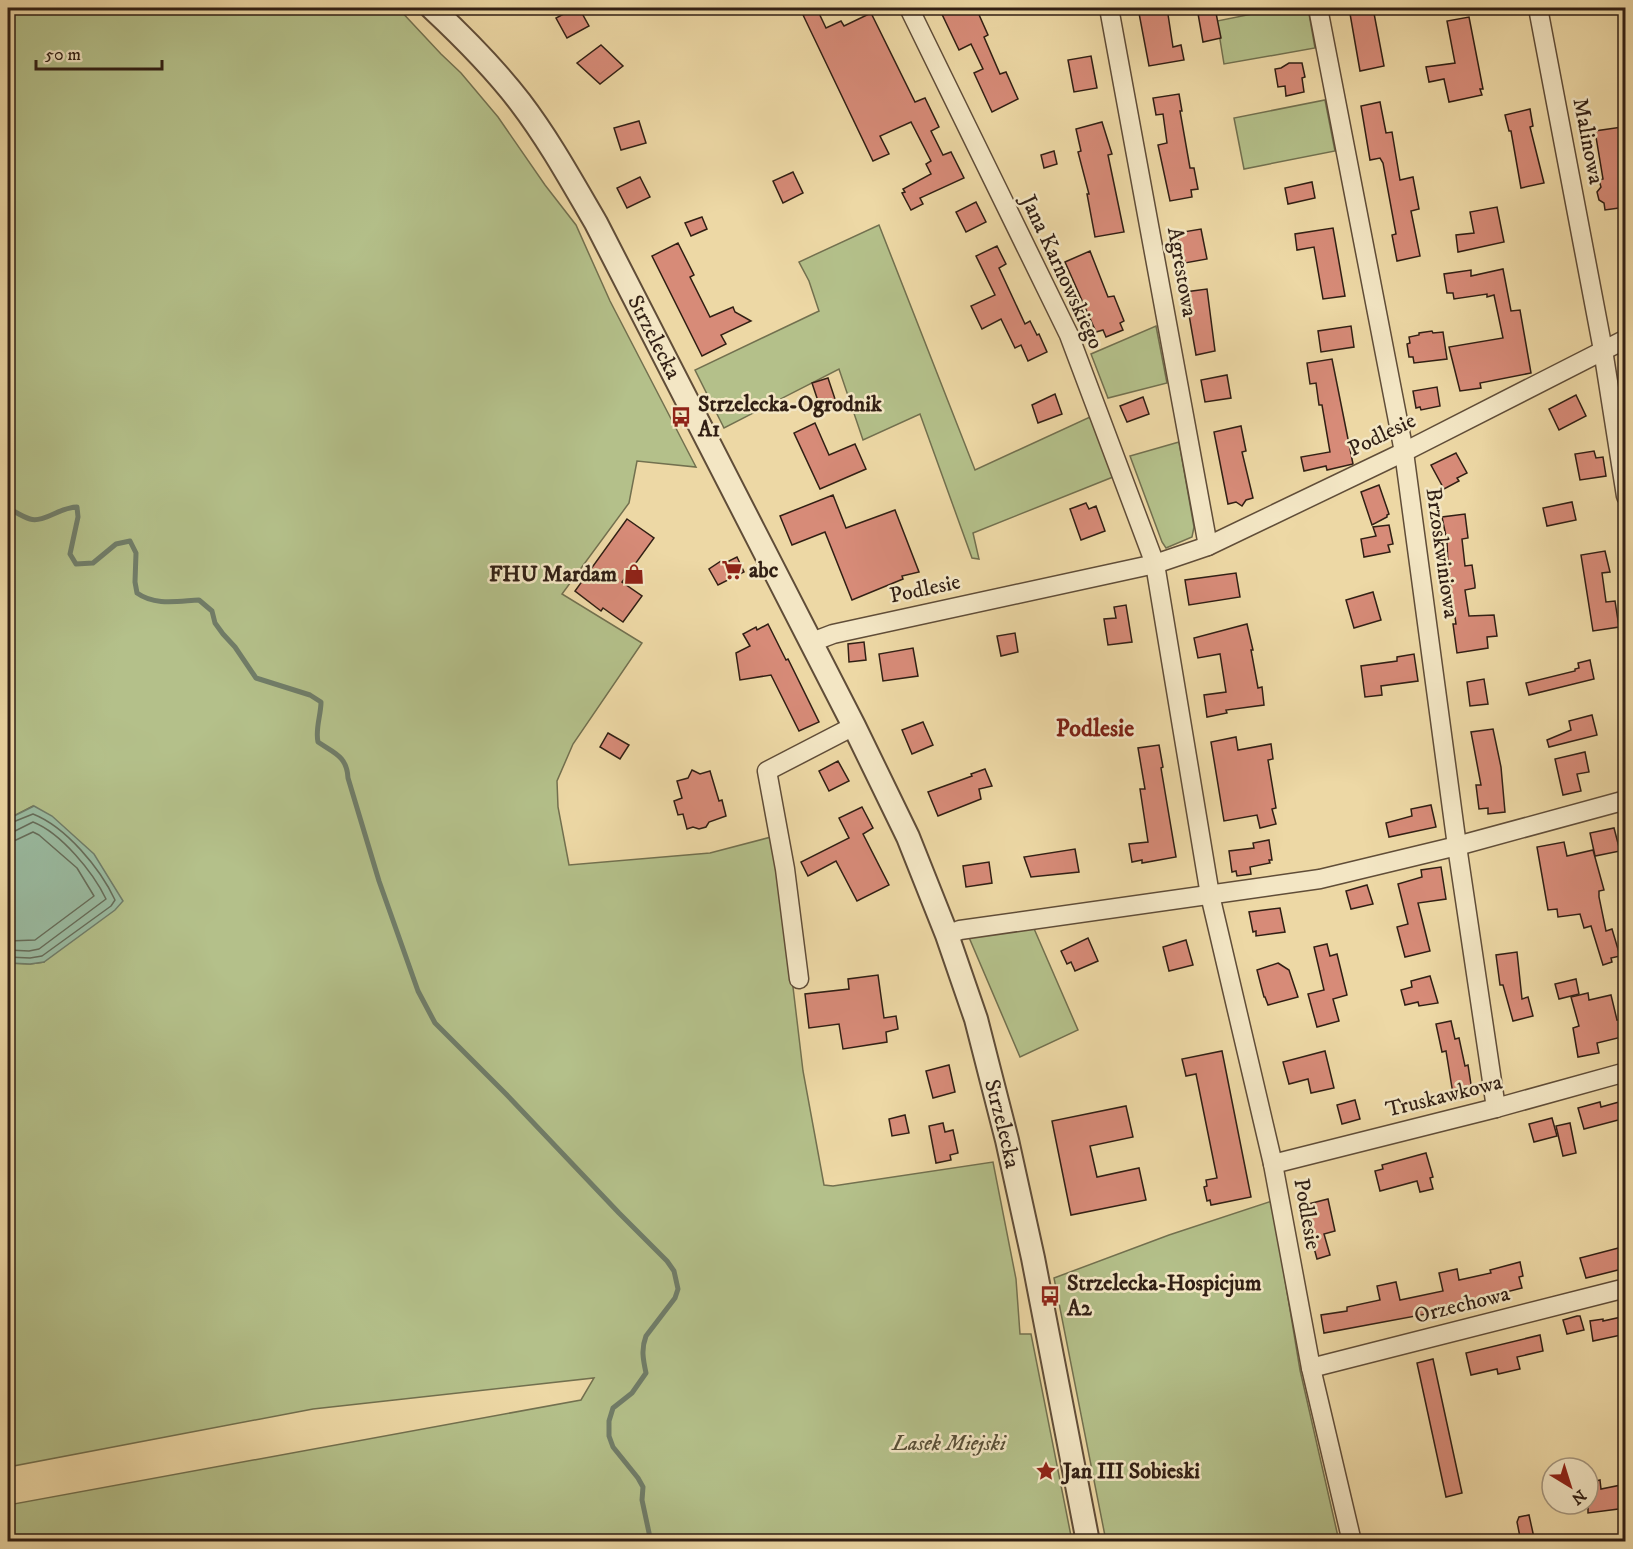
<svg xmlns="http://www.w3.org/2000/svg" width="1633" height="1549" font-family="'IM FELL DW Pica',serif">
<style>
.green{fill:#b4c08a;stroke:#72704f;stroke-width:1.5}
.water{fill:#9abba1;stroke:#707d69;stroke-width:1.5}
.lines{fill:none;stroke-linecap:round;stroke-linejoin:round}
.shore{stroke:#666d5a;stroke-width:1.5}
.stream{stroke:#707d69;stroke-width:5}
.building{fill:#d78b78;stroke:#311f14;stroke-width:1.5}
.minor-casing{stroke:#604d38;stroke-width:21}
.tertiary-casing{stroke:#604d38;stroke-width:26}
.minor{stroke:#f3e6c4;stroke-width:18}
.tertiary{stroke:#f3e6c4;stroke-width:22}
.labels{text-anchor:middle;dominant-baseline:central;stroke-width:5;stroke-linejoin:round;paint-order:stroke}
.street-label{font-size:22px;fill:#311f14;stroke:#f3e6c4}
.poi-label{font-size:22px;font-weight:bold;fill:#311f14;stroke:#f3e6c4;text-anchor:start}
.park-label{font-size:22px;font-style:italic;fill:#584f37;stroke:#f3e6c4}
.neighbourhood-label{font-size:24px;font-weight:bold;fill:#7a1f14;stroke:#f3e6c4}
</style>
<rect width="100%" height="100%" fill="#edd8a5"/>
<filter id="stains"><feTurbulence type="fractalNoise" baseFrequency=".00333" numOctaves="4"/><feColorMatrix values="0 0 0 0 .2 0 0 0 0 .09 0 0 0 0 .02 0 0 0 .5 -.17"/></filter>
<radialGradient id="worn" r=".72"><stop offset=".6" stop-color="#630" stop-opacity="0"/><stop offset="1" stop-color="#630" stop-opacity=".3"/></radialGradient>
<!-- green -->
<g class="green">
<path d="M8 8H398L441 54 461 73 498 117 545 185 576 225 610 301 696 467 637 461 629 503 562 594 642 643 573 744 557 781 558 807 569 865 710 853 775 836 803 1071 824 1185 833 1186 993 1162 1016 1279 1020 1334H1031L1072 1541H8V1505L581 1400 594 1378 313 1409 8 1467V961L9 963 30 964 44 962 33 806 8 819Z"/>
<path d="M1282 8H1308L1315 48 1224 64 1217 21Z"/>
<path d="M1325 100 1335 151 1244 169 1234 118Z"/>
<path d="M879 225 975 470 1090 417 1113 477 973 533 979 559 972 558 920 414 863 440 839 369 724 428 695 370 819 311 809 281 799 262Z"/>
<path d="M1156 326 1167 383 1108 398 1091 354Z"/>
<path d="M1179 442 1194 527 1192 537 1166 548 1162 542 1130 456Z"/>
<path d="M1032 924 1078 1030 1020 1057 968 935Z"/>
<path d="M1272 1201 1300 1370 1339 1541H1106L1054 1278 1169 1235Z"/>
</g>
<!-- water -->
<path class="water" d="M34 806 52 816 94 854 123 901 115 910 44 962 30 964 9 963 8 961V819Z"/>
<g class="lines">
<!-- shore -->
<g class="shore">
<path d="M8 824 33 814C66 827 100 868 115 900L111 906 42 956 30 958 8 957"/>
<path d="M8 832 15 831 33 822C61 833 93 872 106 899L39 949 29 951 8 950"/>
<path d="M8 841 16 840 33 832 39 835 77 868 94 896 35 940 8 941"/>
</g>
<!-- stream -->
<g class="stream">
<path d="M8 219 12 239 8 261"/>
<path d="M8 508C14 511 23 517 30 519 44 523 60 507 77 507L78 517 70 554 76 564 93 563 116 544 130 541 136 553 135 582 137 593C155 606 178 601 199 600L212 611 215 623 223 634 235 647 256 678 310 695 321 702C321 715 315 729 318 742 334 753 347 756 348 778L379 881 418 991 435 1023 506 1094 619 1213 667 1261 674 1271 678 1289 675 1298 646 1336C641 1349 643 1359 646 1373L632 1393 613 1408 609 1421V1436L613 1447 638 1478 643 1487 642 1500 651 1542"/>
</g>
</g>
<!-- building -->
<g class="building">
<path d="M575 8H579L589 26 567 38 556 18Z"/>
<path d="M939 8H976L988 35 984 37 1000 74 1006 72 1018 99 992 112 974 73 983 69 971 44 959 50Z"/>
<path d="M1138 8H1167L1173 47 1181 45 1184 60 1149 66Z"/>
<path d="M1197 8H1215L1221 38 1203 42Z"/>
<path d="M1349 8H1373L1384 66 1360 71Z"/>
<path d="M817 9 826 28 841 21 844 26 871 13 915 102 925 98 939 127 931 131 943 155 951 152 964 178 920 198 923 204 911 210 902 193 905 192 903 189 931 174 926 164 931 161 911 122 880 136 889 154 873 161 803 15Z"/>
<path d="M1469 17 1483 89H1480L1482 95 1449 102 1444 79 1429 82 1426 67 1455 63 1447 21Z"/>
<path d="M601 45 623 66 600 84 577 63Z"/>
<path d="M1091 56 1097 88 1074 92 1068 60Z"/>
<path d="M1289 63H1302L1305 77 1302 78 1304 92 1286 96 1285 86 1278 87 1275 69 1281 68Z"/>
<path d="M1179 94 1182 111H1180L1190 168H1194L1198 189 1191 190 1192 197 1170 201 1158 145 1167 143 1163 114 1156 115 1153 98Z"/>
<path d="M1380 102 1386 133 1392 132 1400 180 1413 177 1419 209 1411 211 1420 256 1397 261 1392 235 1396 234 1383 163 1380 158 1370 160 1361 106Z"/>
<path d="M1530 109 1533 126 1530 127 1544 183 1521 188 1511 131H1509L1505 115Z"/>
<path d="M639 121 646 143 621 150 614 128Z"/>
<path d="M1102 122 1112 154 1108 155 1124 232 1095 237 1087 194H1089L1078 152 1081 151 1076 129Z"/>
<path d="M1622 127 1626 149V207L1605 210 1604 203 1599 200 1597 192 1601 187 1599 180 1603 179 1595 131Z"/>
<path d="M1054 151 1057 164 1044 168 1041 155Z"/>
<path d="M793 172 803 193 783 203 773 181Z"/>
<path d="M640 177 650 197 627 208 617 188Z"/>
<path d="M1312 182 1315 198 1288 204 1285 188Z"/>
<path d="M976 202 986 222 966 232 956 212Z"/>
<path d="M1497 207 1504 242 1458 252 1456 235 1474 233 1470 212Z"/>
<path d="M702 217 707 229 691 236 685 223Z"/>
<path d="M1333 228 1345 296 1323 299 1314 247 1297 250 1295 234Z"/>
<path d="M1201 229 1207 259 1185 263 1183 254 1181 255 1177 233Z"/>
<path d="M678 243 694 275 690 277 710 317 733 307 735 312 751 321 721 335 726 344 702 356 652 256Z"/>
<path d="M997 246 1006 264 999 268 1025 324 1030 321 1037 335 1039 334 1047 352 1028 361 1021 345 1015 348 1001 319 982 329 971 306 995 295 976 256Z"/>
<path d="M1090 251 1108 297 1114 296 1124 321 1120 323 1123 330 1106 337 1103 330 1096 332 1065 262Z"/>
<path d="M1503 269 1511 311 1520 310 1531 373 1480 383 1481 388 1460 391 1449 347 1503 338 1494 295 1487 297V294L1454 299 1453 293H1447L1444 274 1471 270V276Z"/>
<path d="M1207 289 1215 351 1196 355 1185 292Z"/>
<path d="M1351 326 1354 347 1321 352 1318 331Z"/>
<path d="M1432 331 1433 333 1443 332 1447 359 1414 363 1413 357H1409L1407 344 1410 343 1409 337 1419 335V333Z"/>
<path d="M1332 359 1353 464 1327 470 1326 466 1304 471 1301 457 1330 452 1322 405H1319L1316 383 1310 384 1307 363Z"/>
<path d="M1227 375 1231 398 1205 402 1201 380Z"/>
<path d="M828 378 837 405 821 410 812 383Z"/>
<path d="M1437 387 1440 406 1421 410 1420 407 1416 408 1413 391Z"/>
<path d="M1055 394 1062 414 1038 423 1032 405Z"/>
<path d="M1576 395 1586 416 1559 430 1549 409Z"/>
<path d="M1143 397 1149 414 1127 422 1120 406Z"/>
<path d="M815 423 829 455 855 444 866 469 820 489 794 433Z"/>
<path d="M1241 426 1246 451 1242 452 1253 498 1246 500 1242 506 1236 502 1228 504 1214 432Z"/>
<path d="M1594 451 1596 458 1603 457 1606 476 1580 480 1575 454Z"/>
<path d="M1456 453 1467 473 1457 478 1459 481 1444 489 1431 465Z"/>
<path d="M1379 485 1389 514 1387 515V517L1372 525 1361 492Z"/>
<path d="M833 495 846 528 895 510 919 572 902 576 903 579 852 600 825 532 792 545 780 516Z"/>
<path d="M1572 502 1576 520 1547 526 1543 508Z"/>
<path d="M1086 503 1089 509 1096 506 1105 531 1081 540 1070 509Z"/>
<path d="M1465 514 1468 538 1462 539 1465 566 1472 565 1475 585V588L1465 590 1469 616 1494 615 1497 636 1487 637 1488 648 1457 653 1453 624H1456L1448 568 1447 541 1442 517Z"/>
<path d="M627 519 654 538 622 582 642 596 623 622 603 608 601 611 575 591Z"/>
<path d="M1389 525 1393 544 1388 545 1390 552 1364 557 1361 539 1376 536 1373 527Z"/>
<path d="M1605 551 1610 572 1602 573 1606 602 1615 601 1619 627 1593 631 1581 555Z"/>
<path d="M737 557 744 572 718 585 709 569 721 561 723 564Z"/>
<path d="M1236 573 1240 597 1189 605 1185 580Z"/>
<path d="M1373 592 1381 620 1354 628 1346 600Z"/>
<path d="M1126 605 1132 642 1108 645 1104 619 1116 618 1114 607Z"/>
<path d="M768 624 786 660 788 659 819 722 799 731 771 675 740 680 736 653 750 646 743 634 756 627 757 630Z"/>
<path d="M1247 624 1253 650H1251L1258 688 1262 687 1264 705 1226 710 1227 713 1207 717 1204 695 1226 692 1220 654 1198 658 1194 638Z"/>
<path d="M1015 633 1018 652 1001 656 997 636Z"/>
<path d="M864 642 866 660 849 662 848 644Z"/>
<path d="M913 648 918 676 883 681 879 654Z"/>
<path d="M1414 654 1418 681 1381 686 1382 695 1365 697 1361 666 1397 661V657Z"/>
<path d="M1590 660 1594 679 1529 695 1526 683 1575 671V669L1579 668 1578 663Z"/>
<path d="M1484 679 1488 704 1470 706 1467 682Z"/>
<path d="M1592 715 1597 735 1549 747 1547 740 1571 730 1569 721Z"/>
<path d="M923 722 933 745 912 754 902 730Z"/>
<path d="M1493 729 1501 767 1505 812 1488 814V808L1479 809 1476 785H1481L1471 732Z"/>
<path d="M608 733 629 745 620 759 600 747Z"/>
<path d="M1236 737 1238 750 1271 744 1273 759 1268 760 1276 808 1272 809 1276 824 1260 828 1257 815 1224 821 1211 742Z"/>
<path d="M1159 745 1163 767 1161 768 1176 857 1142 863V860L1132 862 1129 844 1148 842 1140 789H1145L1138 748Z"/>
<path d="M1585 752 1589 772 1577 774 1581 791 1563 795 1555 759Z"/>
<path d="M838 761 849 781 829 791 819 771Z"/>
<path d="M985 769 992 786 979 789 981 799 938 816 928 792 972 776 971 774Z"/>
<path d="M692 770 700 774 710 771 719 801 722 800 726 816 709 822 706 827 699 829 693 827 687 829 683 814 678 815 674 801 682 798 677 781 688 778Z"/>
<path d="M1431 805 1436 827 1389 837 1386 823 1412 816 1411 809Z"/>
<path d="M862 807 873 828 863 834 889 885 857 901 836 861 808 876 801 862 849 838 839 818Z"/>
<path d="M1614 828 1620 851 1595 856 1590 833Z"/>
<path d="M1269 840 1272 860H1269L1270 863 1250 867 1251 874 1237 876 1236 871 1232 872 1229 851 1254 848 1253 843Z"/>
<path d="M1564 842 1567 856 1593 850 1604 890 1599 891V897L1606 931 1612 929 1620 956 1611 958 1612 962 1603 965 1591 926 1584 928 1580 914 1558 917 1557 909 1548 910 1537 847Z"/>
<path d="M1075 849 1079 872 1031 877 1024 857Z"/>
<path d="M989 862 992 883 966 887 963 866Z"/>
<path d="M1441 867 1446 899 1418 903 1430 951 1405 957 1397 927 1408 924 1398 884 1422 877 1421 870Z"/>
<path d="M1367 885 1373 904 1351 909 1346 891Z"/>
<path d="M1280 908 1285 932 1256 936V931L1253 932 1249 912Z"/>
<path d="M1088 938 1098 961 1075 971 1071 962 1067 964 1061 951Z"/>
<path d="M1186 940 1193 965 1169 971 1163 947Z"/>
<path d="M1327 944 1330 956 1337 954 1347 995 1333 999 1339 1021 1317 1027 1308 994 1324 990 1314 947Z"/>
<path d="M1517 952 1522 999 1528 997 1533 1016 1513 1021 1503 985H1500L1496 955Z"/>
<path d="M1278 963 1289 970 1298 997 1268 1005 1265 997H1264L1257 970Z"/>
<path d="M878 975 884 1018 896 1016 898 1029 886 1032 887 1042 843 1049 839 1024 809 1028 805 994 849 989 848 979Z"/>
<path d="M1430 976 1438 1003 1419 1006 1418 1002 1405 1005 1401 990 1412 987 1411 981Z"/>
<path d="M1576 979 1579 994 1559 999 1555 984Z"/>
<path d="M1588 993 1589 1000 1611 995 1617 1020 1626 1018V1036L1597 1043 1599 1053 1578 1057 1573 1028 1579 1026 1571 997Z"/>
<path d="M1451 1021 1455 1039 1459 1038 1465 1066 1468 1065 1472 1091 1453 1094 1446 1051 1442 1052 1436 1024Z"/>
<path d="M1222 1051 1251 1197 1211 1205 1210 1200 1207 1201 1204 1187 1207 1186 1206 1180 1217 1178 1196 1074 1186 1076 1182 1059Z"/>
<path d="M1325 1051 1334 1088 1311 1093 1308 1079 1289 1084 1283 1062Z"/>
<path d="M949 1065 955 1092 933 1098 926 1071Z"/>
<path d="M1355 1100 1360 1119 1342 1124 1337 1105Z"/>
<path d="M1626 1100V1118L1584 1129 1578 1108 1600 1102 1601 1107Z"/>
<path d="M1126 1106 1133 1137 1090 1146 1097 1177 1139 1168 1146 1200 1071 1215 1052 1121Z"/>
<path d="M905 1115 909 1133 892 1136 889 1119Z"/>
<path d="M1552 1118 1557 1136 1534 1142 1529 1124Z"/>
<path d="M943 1123 945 1132 953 1130 958 1153 950 1155 951 1160 936 1163 929 1126Z"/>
<path d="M1570 1123 1576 1153 1563 1156 1556 1126Z"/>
<path d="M1426 1153 1433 1177 1430 1178 1433 1189 1420 1192 1417 1181 1380 1191 1375 1171 1383 1169 1382 1165Z"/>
<path d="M1328 1199 1335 1231 1324 1234 1330 1255 1317 1259 1309 1229 1304 1224 1307 1218 1304 1205Z"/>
<path d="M1626 1246V1268L1586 1278 1580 1258Z"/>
<path d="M1520 1262 1523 1276 1519 1277 1522 1288 1432 1311V1313L1324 1333 1321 1315 1347 1311V1307L1380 1300 1377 1286 1396 1282 1400 1300 1443 1291 1439 1273 1457 1269 1459 1280 1491 1273 1490 1270Z"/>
<path d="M1577 1316H1580L1584 1330 1567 1334 1563 1320Z"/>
<path d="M1626 1316V1334L1593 1341 1590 1321 1603 1319V1321Z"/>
<path d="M1540 1335 1543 1351 1517 1357 1520 1369 1498 1374 1497 1369 1471 1375 1466 1353Z"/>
<path d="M1433 1359 1462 1493 1446 1497 1417 1363Z"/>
<path d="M1600 1480 1601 1489 1626 1484V1508L1588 1513V1483Z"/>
<path d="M1529 1515 1535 1542H1521L1517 1522 1519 1517Z"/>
</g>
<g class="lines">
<!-- minor casing -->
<g class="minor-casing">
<g id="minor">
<path d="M909 8 1069 335 1155 564 1210 895 1273 1164 1311 1368 1352 1542"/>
<path d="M1109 8 1208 546"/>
<path d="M1318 8 1404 452 1457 846 1496 1108"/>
<path d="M1538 8 1603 350 1626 496"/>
<path d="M812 642 833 634 1155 564 1208 546 1404 452 1626 339"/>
<path d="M947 935 960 930 1320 879 1457 846 1626 800"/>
<path d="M799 979 785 869 767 771 854 726"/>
<path d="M1273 1164 1496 1108 1626 1072"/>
<path d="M1311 1368 1626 1288"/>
</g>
</g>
<!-- tertiary casing -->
<g class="tertiary-casing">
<g id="tertiary">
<path id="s1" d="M432 8C463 37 494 68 520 102 549 140 572 182 596 223L854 726 908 837 947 935 976 1019 1007 1140 1033 1258 1088 1542"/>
</g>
</g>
<!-- minor -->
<use href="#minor" class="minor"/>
<!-- tertiary -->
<use href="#tertiary" class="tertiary"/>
</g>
<!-- icons -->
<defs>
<g id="bus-bare" transform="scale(1.62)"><path d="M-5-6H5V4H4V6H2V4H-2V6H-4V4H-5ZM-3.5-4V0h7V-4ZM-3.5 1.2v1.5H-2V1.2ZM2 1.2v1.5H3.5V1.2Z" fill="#8f2418" stroke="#f3e6c4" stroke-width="2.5" paint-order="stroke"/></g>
<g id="supermarket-bare" transform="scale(1.62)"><path d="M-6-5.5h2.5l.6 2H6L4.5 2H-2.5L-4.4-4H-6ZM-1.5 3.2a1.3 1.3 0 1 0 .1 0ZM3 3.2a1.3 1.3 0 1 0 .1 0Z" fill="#8f2418" stroke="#f3e6c4" stroke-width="2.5" paint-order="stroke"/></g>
<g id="shop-bare" transform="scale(1.62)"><path d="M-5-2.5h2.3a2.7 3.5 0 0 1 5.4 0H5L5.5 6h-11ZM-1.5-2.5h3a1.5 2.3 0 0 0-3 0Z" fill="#8f2418" stroke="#f3e6c4" stroke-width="2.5" paint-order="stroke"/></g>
<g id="sight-bare" transform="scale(1.62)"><path d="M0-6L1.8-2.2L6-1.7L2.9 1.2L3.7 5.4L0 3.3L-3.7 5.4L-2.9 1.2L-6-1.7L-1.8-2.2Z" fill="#8f2418" stroke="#f3e6c4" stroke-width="2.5" paint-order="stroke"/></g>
</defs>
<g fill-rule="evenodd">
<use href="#bus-bare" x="681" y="417"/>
<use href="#supermarket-bare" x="732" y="570"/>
<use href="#shop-bare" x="634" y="574"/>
<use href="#bus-bare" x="1050" y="1296"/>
<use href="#sight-bare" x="1046" y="1471"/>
</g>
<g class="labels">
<!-- street labels -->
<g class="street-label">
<text transform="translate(1588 141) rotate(79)">Malinowa</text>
<text transform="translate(1062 272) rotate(65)">Jana Karnowskiego</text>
<text transform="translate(1182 272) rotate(80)">Agrestowa</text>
<text stroke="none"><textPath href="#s1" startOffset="400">Strzelecka</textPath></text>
<text transform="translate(1382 435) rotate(-26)">Podlesie</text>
<text transform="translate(1442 553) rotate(82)">Brzoskwiniowa</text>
<text transform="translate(925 589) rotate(-12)">Podlesie</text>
<text transform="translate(1444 1096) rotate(-14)">Truskawkowa</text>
<text stroke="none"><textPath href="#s1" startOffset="1263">Strzelecka</textPath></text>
<text transform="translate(1307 1214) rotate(80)">Podlesie</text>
<text transform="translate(1462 1305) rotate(-14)">Orzechowa</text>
</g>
<!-- poi labels -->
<g class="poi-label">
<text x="698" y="404">Strzelecka-Ogrodnik<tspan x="698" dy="25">A1</tspan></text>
<text x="749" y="570">abc</text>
<text x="617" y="574" text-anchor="end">FHU Mardam</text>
<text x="1067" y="1283">Strzelecka-Hospicjum<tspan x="1067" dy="25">A2</tspan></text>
<text x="1063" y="1471">Jan III Sobieski</text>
</g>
<!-- park labels -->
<g class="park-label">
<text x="949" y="1443">Lasek Miejski</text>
</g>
<!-- neighbourhood labels -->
<g class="neighbourhood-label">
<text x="1095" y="729">Podlesie</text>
</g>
</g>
<!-- margin -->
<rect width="1633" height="1549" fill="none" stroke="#edd8a5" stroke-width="30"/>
<rect x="9" y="9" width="1615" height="1531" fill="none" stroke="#311f14" stroke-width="3"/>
<rect x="15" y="15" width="1603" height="1519" fill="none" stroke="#311f14" stroke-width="1.5"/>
<!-- north arrow -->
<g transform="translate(1570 1486) rotate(142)"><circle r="28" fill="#f3e6c4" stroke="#a5967e" stroke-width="1.5"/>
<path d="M0-4.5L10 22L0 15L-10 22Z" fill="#8f2418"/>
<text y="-9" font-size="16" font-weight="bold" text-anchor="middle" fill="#311f14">N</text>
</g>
<!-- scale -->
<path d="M36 60v9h126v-9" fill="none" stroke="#311f14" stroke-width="3"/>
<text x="45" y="60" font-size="18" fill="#311f14" stroke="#f3e6c4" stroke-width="4.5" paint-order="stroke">50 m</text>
<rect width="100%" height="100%" filter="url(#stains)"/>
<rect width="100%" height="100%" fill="url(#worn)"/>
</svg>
